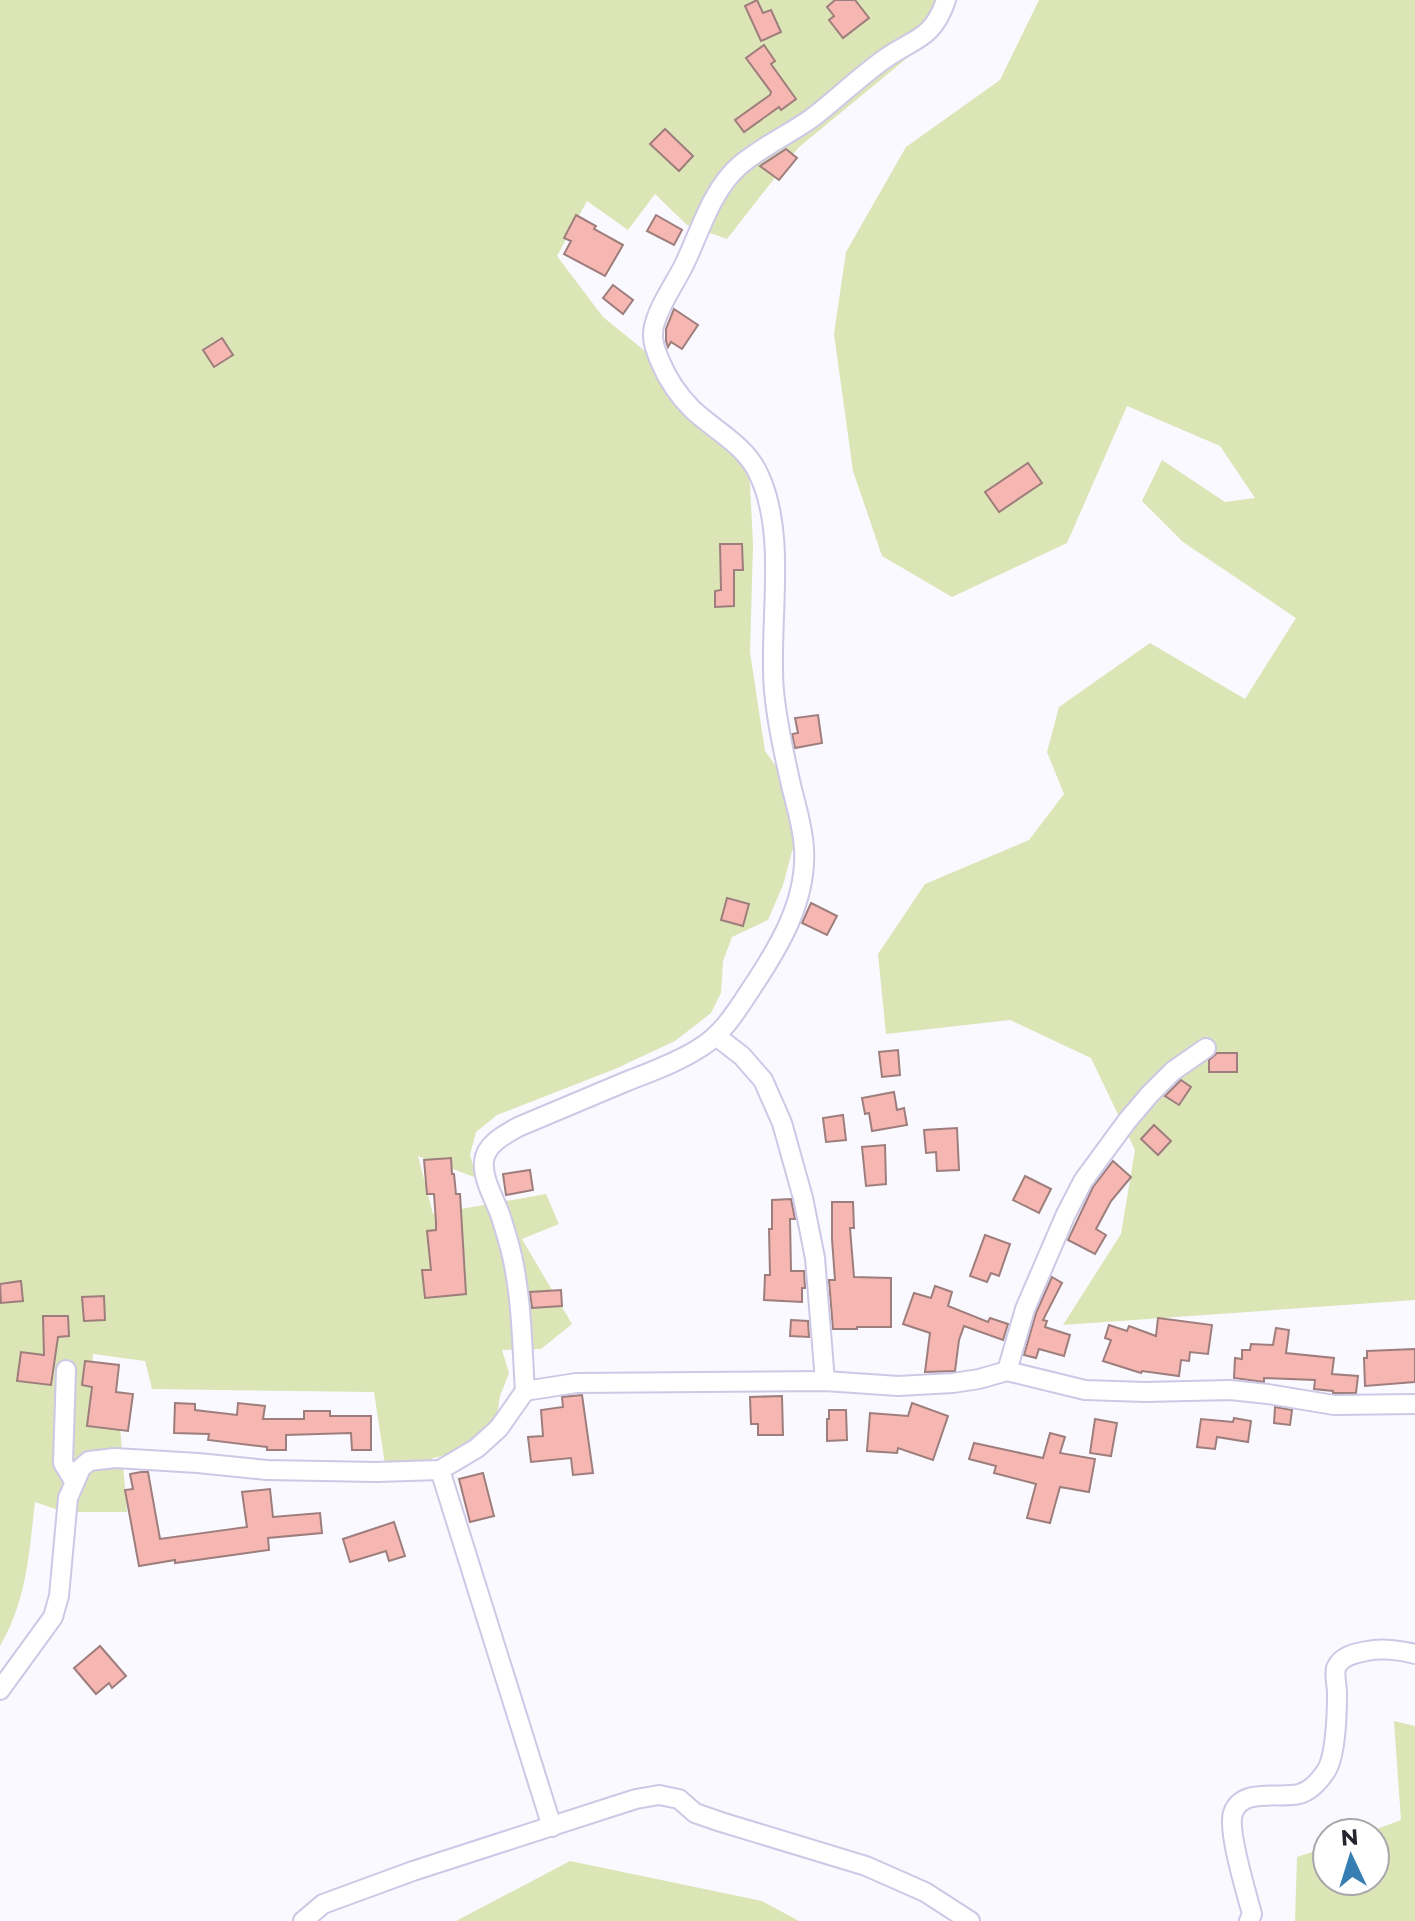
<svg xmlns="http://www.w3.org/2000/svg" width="1415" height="1921" font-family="Montserrat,sans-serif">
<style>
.green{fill:#dbe5b5}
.building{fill:#f6b7b3;stroke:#9e7e7c;stroke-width:2}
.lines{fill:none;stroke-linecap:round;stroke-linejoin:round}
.minor-casing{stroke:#cdc8e6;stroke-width:22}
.minor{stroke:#fff;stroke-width:18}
</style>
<rect width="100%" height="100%" fill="#faf9ff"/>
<!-- green -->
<g class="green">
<path d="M0 0H953L907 58 798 148 727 239 687 225 655 194 628 230 587 201 557 256 603 317 650 355 749 466 753 545 750 652 765 751 780 772 793 802V848L783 885 768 920 732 937 723 961 721 993 711 1013 675 1041 615 1069 497 1115 476 1132 470 1155 477 1178 418 1156 433 1214 546 1194 559 1224 522 1239 572 1324 541 1349 502 1350 509 1373 500 1396 497 1416 488 1430 464 1451 433 1458 419 1469 386 1471 374 1392 152 1389 145 1361 93 1354 90 1398 118 1403 127 1512H64L35 1502C29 1553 27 1600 0 1646Z"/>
<path d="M1039 0H1415V1300L1063 1325 1121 1234 1135 1150 1091 1058 1010 1020 886 1034 878 954 925 884 1029 840 1064 794 1047 752 1059 707 1150 643 1245 699 1296 618 1183 542 1142 501 1162 460 1225 502 1255 498 1220 446 1127 406 1067 543 952 597 882 556 853 471 834 334 846 252 906 147 1000 80Z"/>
<path d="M1394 1721 1415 1726V1921H1295L1297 1857 1327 1847V1881H1375V1833H1366L1401 1820Z"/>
<path d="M570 1861 762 1901 799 1921H456Z"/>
</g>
<!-- building -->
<g class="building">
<path d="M757 0 763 13 771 10 781 32 761 41 745 6Z"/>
<path d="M835 0H855L869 18 843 38 829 20 834 16 827 7Z"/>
<path d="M764 45 775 61 771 64 796 99 781 110 779 107 744 132 735 120 770 95 771 92 746 58Z"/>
<path d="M665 129 693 156 679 171 650 144Z"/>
<path d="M786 149 797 158 779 180 760 166Z"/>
<path d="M576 215 596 226 594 229 623 245 605 276 564 254 571 241 564 238Z"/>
<path d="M656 215 682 230 674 245 647 231Z"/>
<path d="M613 285 633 300 623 314 603 298Z"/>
<path d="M674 309 698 325 682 349 671 342 668 347 666 341V329Z"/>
<path d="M222 338 233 355 214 367 203 350Z"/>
<path d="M1028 463 1042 483 999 512 985 492Z"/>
<path d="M720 544H742L743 570H734V606L715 607V591L721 590Z"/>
<path d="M818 715 822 743 795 748 792 734 798 733 795 718Z"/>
<path d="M727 898 749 904 743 926 721 920Z"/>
<path d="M811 903 837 916 827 935 802 923Z"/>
<path d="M898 1050 900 1075 882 1077 879 1052Z"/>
<path d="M1217 1053H1237V1072H1209V1060Z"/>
<path d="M1181 1080 1191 1087 1179 1105 1165 1096Z"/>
<path d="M894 1092 897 1110 904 1108 907 1125 872 1131 869 1113 865 1114 862 1098Z"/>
<path d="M843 1115 846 1140 826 1142 823 1118Z"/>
<path d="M1154 1125 1171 1141 1158 1155 1141 1139Z"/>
<path d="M957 1128 959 1170 937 1171 936 1152 926 1153 924 1130Z"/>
<path d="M885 1145 886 1184 866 1186 862 1147Z"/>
<path d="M451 1158 452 1174H454L456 1194H460L466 1294 425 1298 422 1270H431L427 1231 436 1230V1222L434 1194H427L424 1160Z"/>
<path d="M1113 1161 1131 1177 1111 1201 1096 1229 1106 1235 1095 1254 1068 1240 1093 1187Z"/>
<path d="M530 1170 533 1190 506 1195 503 1174Z"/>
<path d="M1025 1176 1051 1189 1039 1213 1013 1200Z"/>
<path d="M791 1199 795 1219H790L791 1271H804L805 1288H802V1302L764 1300 765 1275H770L769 1229H772V1200Z"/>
<path d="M832 1202H853L854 1228H850L854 1277 891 1278V1327H857V1329H833L829 1280H835L832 1239Z"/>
<path d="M985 1235 1010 1244 999 1276 991 1273 987 1282 970 1276Z"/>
<path d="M1052 1277 1062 1283 1043 1320 1047 1321 1045 1327 1070 1335 1064 1356 1039 1349 1036 1358 1024 1355 1036 1313Z"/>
<path d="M21 1281 23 1301 1 1303 0 1284Z"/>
<path d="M935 1286 952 1292 948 1306 988 1322 990 1318 1008 1324 1003 1340 964 1326 959 1340 955 1371 925 1372 930 1333 903 1324 914 1293 931 1298Z"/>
<path d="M561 1290 562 1306 532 1308 530 1292Z"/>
<path d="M104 1296 105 1320 84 1321 82 1297Z"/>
<path d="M43 1316H68L69 1336 58 1337 51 1385 17 1381 21 1352 44 1355Z"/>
<path d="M1158 1318 1212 1325 1208 1354 1190 1352 1189 1361 1181 1360 1179 1376 1142 1371 1141 1373 1103 1361 1111 1340 1105 1338 1109 1325 1127 1331 1129 1326 1156 1336Z"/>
<path d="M791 1320 808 1321 809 1337 790 1336Z"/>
<path d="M1276 1328 1289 1330 1286 1353 1334 1358 1332 1374 1358 1376 1356 1393H1333V1391L1314 1389 1315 1380 1264 1378V1382L1234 1378 1235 1358 1242 1359V1350H1250L1251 1344 1273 1345Z"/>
<path d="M1415 1349V1382L1365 1386 1364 1358H1367V1351Z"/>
<path d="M85 1361 119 1365 116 1392 133 1394 128 1431 87 1426 92 1387 82 1385Z"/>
<path d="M582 1395 593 1473 573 1475 571 1458 531 1462 528 1437 543 1436 541 1410 563 1407 562 1397Z"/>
<path d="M782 1396 783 1435H758V1424H751L750 1397Z"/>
<path d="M175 1403 195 1404V1410L237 1415 238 1403 265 1406 263 1419H304V1411H330V1416H371V1450H352L351 1433 286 1435V1450H267V1447L208 1440 209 1434 174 1433Z"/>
<path d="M912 1403 948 1416 933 1460 898 1448 897 1453 867 1451 870 1413 908 1416Z"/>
<path d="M1275 1407 1292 1410 1290 1425 1274 1423Z"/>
<path d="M829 1410H846L847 1440 827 1441V1419H829Z"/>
<path d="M1234 1418 1251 1421 1248 1442 1217 1437 1215 1449 1197 1447 1201 1419 1233 1422Z"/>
<path d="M1095 1419 1117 1423 1111 1456 1090 1453Z"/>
<path d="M1050 1433 1065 1437 1060 1453 1095 1459 1089 1492 1060 1487 1050 1523 1027 1518 1036 1484 994 1473 996 1466 969 1459 974 1443 1043 1458Z"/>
<path d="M141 1472H148L160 1539 247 1527 242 1492 270 1489 273 1517 320 1513 322 1533 268 1538 269 1550 175 1563V1560L139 1566 125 1490 133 1489 130 1474Z"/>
<path d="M483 1473 494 1516 470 1522 459 1479Z"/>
<path d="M394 1522 405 1556 389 1561 386 1551 350 1562 343 1539Z"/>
<path d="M100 1646 126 1676 112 1688 109 1683 96 1694 74 1668Z"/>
</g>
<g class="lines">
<!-- minor casing -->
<g class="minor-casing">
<g id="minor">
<path d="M716 1036 742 1056 763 1080 782 1123 803 1198 815 1258 825 1381"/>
<path d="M66 1370 63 1463 74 1481"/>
<path d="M1007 1371 1025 1309 1066 1214 1083 1181 1127 1121 1150 1094 1173 1071 1206 1048"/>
<path d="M525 1391C522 1346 522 1300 512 1256 509 1242 504 1227 500 1214 494 1198 482 1178 484 1161 486 1144 504 1135 518 1127 554 1112 589 1097 625 1082 650 1072 676 1063 698 1049 722 1035 736 1012 751 989 779 947 807 901 804 849 803 827 796 806 791 785 784 754 777 723 774 691 768 624 788 537 759 475 746 445 715 431 692 409 679 396 667 378 660 361 655 349 651 339 654 326 659 306 673 286 683 267 700 233 710 192 739 166 761 147 788 135 812 118 837 99 860 76 886 58 915 38 933 39 946 0"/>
<path d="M440 1470 552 1827"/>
<path d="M0 1690 53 1617 59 1596 68 1498 81 1468 89 1461 115 1458 198 1463 267 1470 376 1472 440 1470 477 1448 499 1428 525 1391 576 1383 825 1381 898 1386 953 1383 979 1379 1007 1371 1085 1390 1145 1392 1230 1390 1268 1394 1334 1405 1415 1404"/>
<path d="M303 1921 323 1904 413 1871 611 1807 636 1799 659 1795 679 1799 695 1813 721 1822 866 1866 925 1892 970 1921"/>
<path d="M1249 1921 1252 1914C1247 1895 1227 1830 1233 1813 1242 1787 1280 1799 1299 1794 1311 1791 1320 1780 1326 1771 1336 1756 1337 1711 1337 1693 1337 1685 1334 1675 1336 1668 1341 1656 1355 1653 1367 1651 1381 1648 1401 1650 1415 1654"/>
</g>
</g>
<!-- minor -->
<use href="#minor" class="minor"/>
</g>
<!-- north arrow -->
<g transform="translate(1351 1857) rotate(356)"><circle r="38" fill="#ffffff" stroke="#a8a7ac" stroke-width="2"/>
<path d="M0-6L14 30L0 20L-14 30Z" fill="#377eb3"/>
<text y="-12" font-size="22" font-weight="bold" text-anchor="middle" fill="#26242f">N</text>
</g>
</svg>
